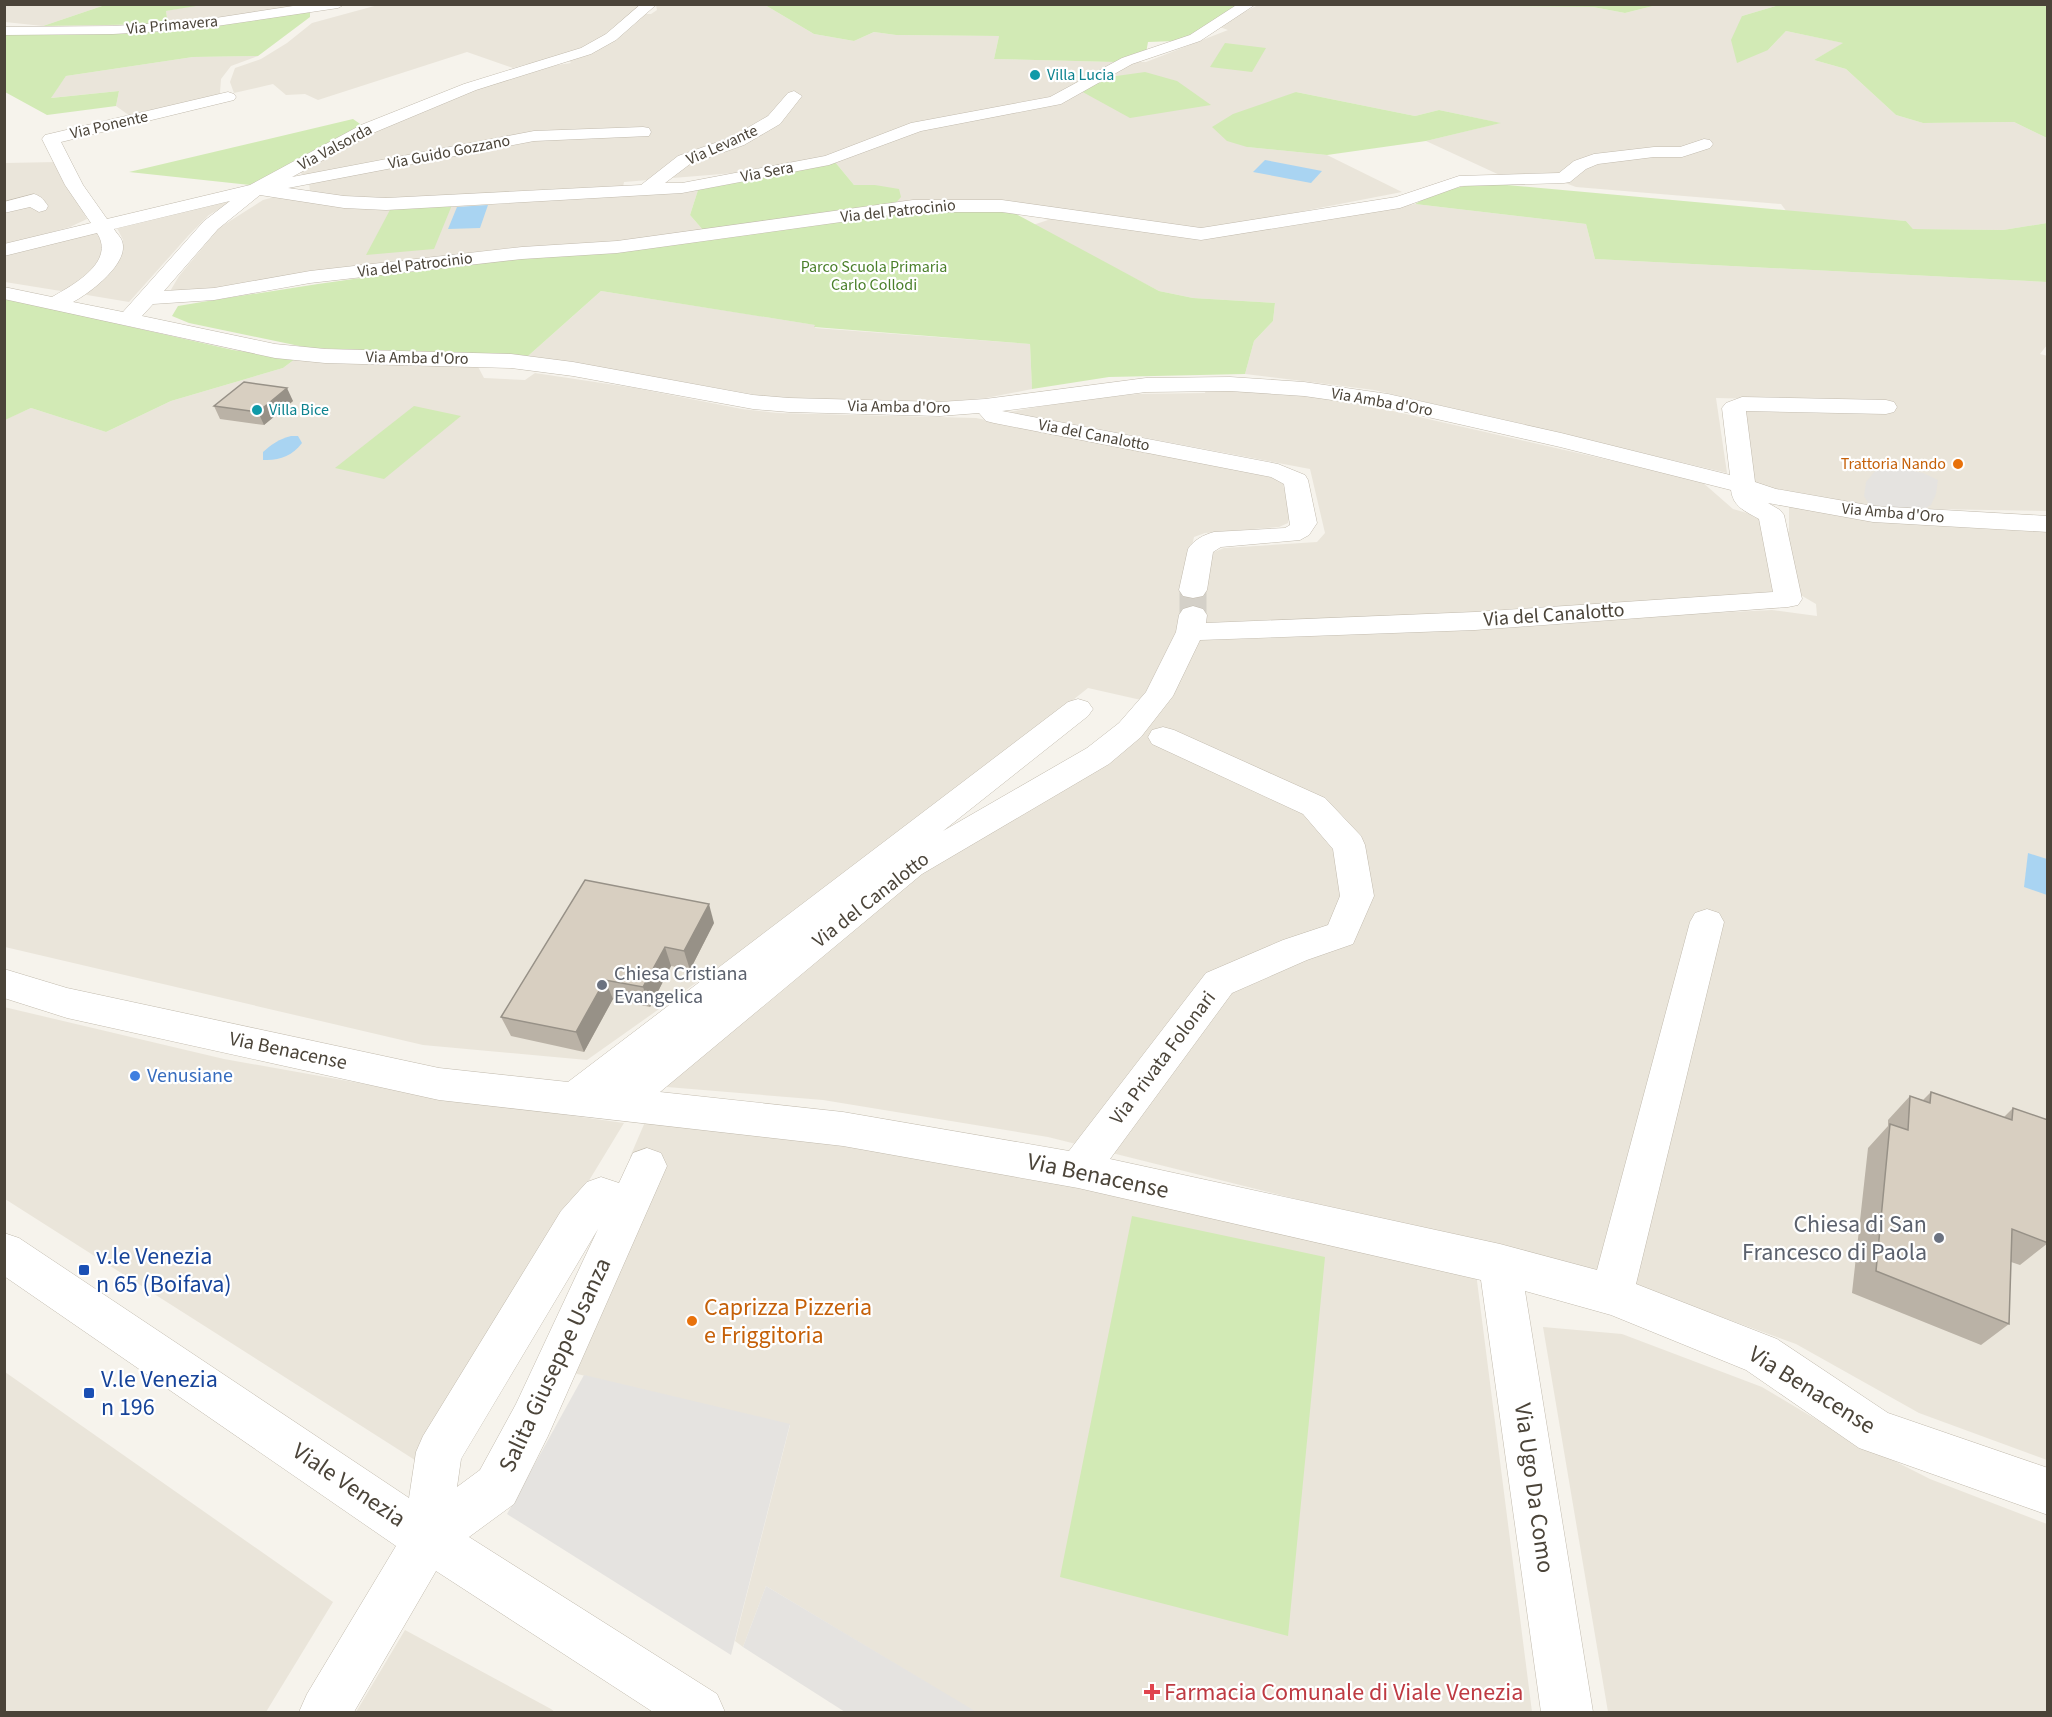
<svg xmlns="http://www.w3.org/2000/svg" width="2052" height="1717" font-family="'Source Sans 3',sans-serif">
<style>
.residential{fill:#eae5da}
.green{fill:#d2eab5}
.parking{fill:#e5e3e0}
.water{fill:#a9d4f2}
.lines{fill:none;stroke-linecap:round;stroke-linejoin:round}
.minor-tunnel{stroke:#d4d0c8;stroke-width:27;stroke-dasharray:27 14;stroke-linecap:butt}
.minor-casing{stroke:#c2bbae;stroke-width:1}
.minor{fill:#fff;fill-rule:evenodd}
.wall{fill:#bab2a6}
.shaded-wall{fill:#979187}
.building{fill:#d8cfc1;stroke:#979187;stroke-width:1.5}
.culture-dot{fill:#0f9aa8;stroke:#fff;stroke-width:2}
.food-dot{fill:#e8710a;stroke:#fff;stroke-width:2}
.worship-dot{fill:#6b7280;stroke:#fff;stroke-width:2}
.shop-dot{fill:#3f7fe0;stroke:#fff;stroke-width:2}
.transit-dot{fill:#1a4fb4;stroke:#fff;stroke-width:2}
.health-dot{fill:#e0444e;stroke:#fff;stroke-width:2}
.labels{text-anchor:middle;dominant-baseline:central;stroke-width:4.5;stroke-linejoin:round;paint-order:stroke}
.far-street-label{font-size:16px;fill:#4b4439;stroke:#fff}
.far-culture-label{font-size:16px;fill:#0d838f;stroke:#fff;text-anchor:start}
.far-park-label{font-size:16px;fill:#4a7f2a;stroke:#fff}
.far-food-label{font-size:16px;fill:#c56008;stroke:#fff;text-anchor:end}
.street-label{font-size:20px;fill:#4b4439;stroke:#fff}
.worship-label{font-size:20px;fill:#5b616d;stroke:#fff;text-anchor:start}
.shop-label{font-size:20px;fill:#366cbe;stroke:#fff;text-anchor:start}
.near-street-label{font-size:24px;fill:#4b4439;stroke:#fff}
.near-worship-label{font-size:24px;fill:#5b616d;stroke:#fff;text-anchor:end}
.near-transit-label{font-size:24px;fill:#164399;stroke:#fff;text-anchor:start}
.near-food-label{font-size:24px;fill:#c56008;stroke:#fff;text-anchor:start}
.near-health-label{font-size:24px;fill:#be3a42;stroke:#fff;text-anchor:start}
</style>
<rect width="100%" height="100%" fill="#f6f3ec"/>
<!-- residential -->
<g class="residential">
<path d="M202 4 318 5 206 21 168 24 166 11Z"/>
<path d="M1498 4 1501 6 1593 7 1625 13 1657 5H1779L1742 16 1768 50 1786 31 1844 43 1814 60 1846 69 1896 115 1923 123 2014 122 2047 138V223L2003 230 1913 229 1906 221 1787 212 1781 204 1576 187 1557 180 1504 177 1426 141 1500 123 1439 110 1415 116 1296 92 1247 147 1327 155 1402 192 1200 231 1011 203 894 205 875 185H854L835 162 918 130 1057 103 1130 62H1146L1228 30 1217 26 1258 5Z"/>
<path d="M4 5H105L43 26 5 22Z"/>
<path d="M378 5H643L608 35 579 50 532 65 527 64 513 68 467 52 318 100 305 94 286 95 273 84 234 93 230 82 235 68 261 59 287 43 312 23Z"/>
<path d="M656 5H765L814 34 854 41 874 32 896 35 999 36 994 59 1115 62 1054 99 954 118 832 156 746 172 624 182 623 187 362 201 310 192 309 182 549 132 307 176 298 172 344 144 498 80 544 67 571 63 569 61 610 43 635 24 644 14H651L657 10Z"/>
<path d="M258 56 231 66 221 79 220 93 217 98 130 116 116 106 119 91 50 98 66 76 193 57Z"/>
<path d="M57 162 87 219 70 227 5 245V210L31 203 36 208 44 206 37 198 5 206V163Z"/>
<path d="M699 187 690 215 703 230 185 297 169 293 179 276 219 228 263 200 274 197 356 205Z"/>
<path d="M236 199 209 215 188 236 129 302 81 294 108 272 121 256 123 240 115 224Z"/>
<path d="M1415 204 1586 224 1595 259 2047 282V345L2040 354 2048 356 2047 511 1871 508 1754 485 1743 410 1882 402 1716 398 1727 473 1374 390 1245 374 1254 341 1273 321 1275 303 1193 298 1159 291 1033 225 1048 220 1032 212 1200 237Z"/>
<path d="M94 230 105 243 102 259 84 279 67 292 5 282 4 252Z"/>
<path d="M601 291 816 325 815 328 1030 344 1032 389 986 398 940 402 779 399 571 362 528 356Z"/>
<path d="M295 359 475 361 484 378 525 380 535 373 635 388 742 409 777 413 976 418 1274 478 1283 484 1290 515 1288 523 1279 527 1205 533 1194 537 1187 570V590L1173 645 1141 700 1088 688 952 796 826 891 587 1060 423 1045 5 947 4 420 31 408 106 432 171 401 283 368Z"/>
<path d="M1206 389 1297 394 1384 409 1701 481 1733 509 1761 517 1774 590 1758 599 1201 626V578L1214 552 1224 548 1317 542 1325 533 1310 469 1009 412 1078 400 1138 394 1205 393Z"/>
<path d="M1789 505 2047 530V1460L1919 1413 1796 1344 1617 1279 1048 1137 823 1100 667 1087 668 1077 906 875 1119 754 1199 639 1772 610 1817 616 1816 604 1792 590 1781 535 1789 531Z"/>
<path d="M4 1007 224 1059 432 1096 624 1123 418 1462 5 1199Z"/>
<path d="M648 1115 1076 1180 1476 1273 1532 1712H975L766 1586 743 1647 735 1641 790 1425 569 1372 664 1163 630 1157Z"/>
<path d="M1543 1327 1622 1334 1762 1387 1839 1433 1930 1479 2047 1524V1712H1608Z"/>
<path d="M5 1372 333 1602 266 1712H5Z"/>
<path d="M405 1630 551 1709 555 1712H356Z"/>
</g>
<!-- green -->
<g class="green">
<path d="M105 5H202L166 11 168 24 43 26Z"/>
<path d="M765 5H1245L1189 36 1175 41 1148 42 1146 53 1115 62 994 59 999 36 896 35 874 32 854 41 814 34Z"/>
<path d="M1498 5H1657L1625 13 1593 7 1501 6Z"/>
<path d="M1779 5H2047V138L2014 122 1923 123 1896 115 1846 69 1814 60 1843 43 1786 31 1768 50 1737 63 1731 40 1742 16Z"/>
<path d="M310 12V17L258 56 193 57 66 76 51 98 119 91 116 106 47 115 5 92 4 35 197 28Z"/>
<path d="M1225 43 1266 48 1252 72 1210 67Z"/>
<path d="M1145 72 1177 81 1211 105 1130 118 1079 90 1102 78Z"/>
<path d="M1296 92 1415 116 1439 110 1501 123 1426 141 1327 155 1247 147 1227 141 1212 127 1233 114Z"/>
<path d="M353 119 363 126 307 158 250 185 129 172Z"/>
<path d="M835 162 854 185H875L899 189 901 197 894 205 703 230 690 215 699 187Z"/>
<path d="M1468 185H1507L1906 221 1913 229 2003 230 2047 223V282L1595 259 1586 224 1415 204 1433 194Z"/>
<path d="M452 205 434 249 366 255 391 208Z"/>
<path d="M927 208H1005L1159 291 1193 298 1275 303 1273 321 1254 341 1245 374 1109 377 1032 389 1030 344 814 327 815 325 601 291 528 356 309 348 189 323 172 316 178 306C427 265 677 237 927 208Z"/>
<path d="M4 298 233 350 295 359 283 368 171 401 106 432 31 408 5 420Z"/>
<path d="M414 406 461 416 384 479 335 468Z"/>
<path d="M1132 1216 1325 1257 1288 1636 1060 1577Z"/>
</g>
<!-- parking -->
<g class="parking">
<path d="M1881 464 1923 473 1938 480 1936 494 1931 505 1924 509 1871 508 1864 496 1866 482Z"/>
<path d="M584 1375 790 1424 731 1655 507 1514Z"/>
<path d="M766 1586 975 1711V1712H845L743 1647Z"/>
</g>
<!-- water -->
<g class="water">
<path d="M1265 160 1322 171 1311 183 1253 172Z"/>
<path d="M488 205 480 228 448 229 457 207Z"/>
<path d="M291 436H298L302 443C292 456 279 461 263 460V452C272 444 279 439 291 436Z"/>
<path d="M2028 853 2047 859V895L2024 887Z"/>
</g>
<g class="lines">
<!-- minor-tunnel -->
<path class="minor-tunnel" d="M1193 590V615"/>
<!-- minor casing -->
<g class="minor-casing">
<g id="minor">
<path d="M306 4H345L338 8 196 29 113 34 4 35V27L113 26 196 21Z"/>
<path d="M641 4H657L616 40 591 54 476 90 373 133 292 177 534 131 643 127 649 128 651 132 649 136 534 141 288 188 344 196 386 198 641 185 678 156 732 137 768 116 788 93 794 91 802 96 780 124 744 145 690 164 665 183H682L825 156 911 123 1050 97 1122 58 1190 35 1238 4H1256L1200 41 1132 64 1061 104 921 131 829 165 682 193 386 210 344 208 260 195 218 229 164 291 214 288 310 271 522 247 617 241 913 200H1002L1201 228 1396 197 1459 176 1559 173 1574 161 1594 154 1654 147H1680L1704 139 1710 140 1713 144 1710 148 1682 157H1654L1598 164 1586 169 1570 182 1564 183 1461 186 1400 208 1201 240 1002 212H913L617 253 522 259 310 283 214 300 153 304 142 316 275 344 325 349 511 354 573 362 753 395 789 398 940 402 985 399 1146 378 1230 377 1304 382 1388 394 1561 433 1730 475 1722 408 1726 403 1742 397 1886 400 1894 402 1897 407 1894 412 1886 414 1746 411 1755 482 1776 489 1873 506 2048 516V532L1873 522 1768 503 1780 510 1784 515 1802 599 1798 605 1788 607 1475 630 1200 640 1173 696 1141 737 1109 764 922 874 660 1092 843 1112 1069 1151 1206 973 1283 940 1328 925 1340 896 1333 849 1303 814 1152 744 1148 737 1152 730 1163 727 1174 730 1325 798 1361 836 1365 845 1374 896 1353 944 1307 960 1232 993 1110 1159 1500 1244 1597 1270 1690 922 1695 913 1707 909 1719 913 1724 922 1636 1284 1777 1339 1888 1413 2048 1468V1515L1859 1448 1746 1370 1611 1315 1525 1291 1593 1712H1541L1481 1280 1078 1188 843 1146 439 1100 67 1018 4 998V969L67 988 439 1068 568 1082 1068 702 1078 699 1088 702 1093 709 1088 716 943 831 1087 748 1119 723 1146 692 1176 632 1179 615 1183 609 1193 606 1203 609 1207 615 1206 623 1475 612 1773 592 1759 519C1745 511 1733 507 1731 490L1560 447 1388 408 1304 396 1230 391 1146 392 1002 411 1278 464 1305 475 1308 480 1317 523 1309 535 1300 540 1221 547 1213 552 1207 590 1203 596 1193 598 1183 596 1179 590 1188 549C1194 540 1203 535 1214 532L1285 528 1290 525 1284 484 1271 477 994 423 986 421 979 413 940 416 789 412 753 409 573 376 511 368 325 363 275 358 4 299V287L52 297C73 285 116 262 97 233L4 256V244L91 223 65 185 42 139 45 135 228 92 234 94 236 97 234 100 61 142 83 185 107 219 250 185 361 125 464 84 581 48 606 34ZM230 201 204 221 123 312 73 302C90 293 130 263 122 241 121 237 116 233 114 229Z"/>
<path d="M34 194C41 196 44 200 48 206L46 210 39 212 30 207 4 213V202Z"/>
<path d="M647 1148 661 1153 667 1166 548 1436 514 1504 469 1537 717 1694 725 1712H653L436 1571 354 1712H299L307 1694 396 1546 4 1276V1233L19 1238 409 1498 416 1452 423 1436 561 1211 587 1182 601 1177 619 1183 633 1153ZM598 1229 516 1404 480 1470 457 1487 461 1459Z"/>
</g>
</g>
<!-- minor -->
<use href="#minor" class="minor"/>
</g>
<!-- wall -->
<g class="wall">
<path d="M293 401 264 425 220 419 214 406Z"/>
<path d="M714 923 690 970 671 966 650 1007 613 999 584 1052 511 1036 501 1017Z"/>
<path d="M1931 1092 2004 1117 2013 1108 2048 1243 2020 1265 2011 1262 2009 1324 1981 1345 1852 1293 1868 1148 1888 1126V1120L1910 1096 1923 1100Z"/>
</g>
<!-- shaded-wall -->
<g class="shaded-wall">
<path d="M287 388 293 401 264 425 258 412Z"/>
<path d="M709 904 714 923 690 970 684 951Z"/>
<path d="M665 947 671 966 650 1007 643 987Z"/>
<path d="M605 980 613 999 584 1052 576 1032Z"/>
</g>
<!-- building -->
<g class="building">
<path d="M244 382 287 388 258 412 214 406Z"/>
<path d="M585 880 709 904 684 951 665 947 643 987 605 980 576 1032 501 1017Z"/>
<path d="M1931 1092 2012 1120 2013 1108 2048 1120V1243L2012 1229 2009 1324 1876 1271 1890 1124 1908 1130 1910 1096 1930 1103Z"/>
</g>
<!-- markers -->
<g class="culture-dot">
<circle cx="1035" cy="75" r="6"/>
<circle cx="257" cy="410" r="6"/>
</g>
<g class="food-dot">
<circle cx="1958" cy="464" r="6"/>
<circle cx="692" cy="1321" r="6"/>
</g>
<g class="worship-dot">
<circle cx="602" cy="985" r="6"/>
<circle cx="1939" cy="1238" r="6"/>
</g>
<circle class="shop-dot" cx="135" cy="1076" r="6"/>
<g class="transit-dot">
<rect x="78" y="1264" width="12" height="12" rx="3"/>
<rect x="83" y="1387" width="12" height="12" rx="3"/>
</g>
<path class="health-dot" d="M1149 1683h6v6h6v6h-6v6h-6v-6h-6v-6h6z"/>
<g class="labels">
<!-- far-street labels -->
<g class="far-street-label">
<text transform="translate(172 25) rotate(-5)">Via Primavera</text>
<text transform="translate(109 125) rotate(-13)">Via Ponente</text>
<text transform="translate(722 145) rotate(-24)">Via Levante</text>
<text transform="translate(335 147) rotate(-28)">Via Valsorda</text>
<text transform="translate(449 152) rotate(-11)">Via Guido Gozzano</text>
<text transform="translate(767 172) rotate(-11)">Via Sera</text>
<text transform="translate(898 211) rotate(-6)">Via del Patrocinio</text>
<text transform="translate(415 265) rotate(-7)">Via del Patrocinio</text>
<text transform="translate(417 358) rotate(1)">Via Amba d'Oro</text>
<text transform="translate(1382 402) rotate(10)">Via Amba d'Oro</text>
<text transform="translate(899 407) rotate(1)">Via Amba d'Oro</text>
<text transform="translate(1094 435) rotate(11)">Via del Canalotto</text>
<text transform="translate(1893 513) rotate(5)">Via Amba d'Oro</text>
</g>
<!-- far-culture labels -->
<g class="far-culture-label">
<text x="1047" y="75">Villa Lucia</text>
<text x="269" y="410">Villa Bice</text>
</g>
<!-- far-park labels -->
<g class="far-park-label">
<text x="874" y="267">Parco Scuola Primaria<tspan x="874" dy="18">Carlo Collodi</tspan></text>
</g>
<!-- far-food labels -->
<g class="far-food-label">
<text x="1946" y="464">Trattoria Nando</text>
</g>
<!-- street labels -->
<g class="street-label">
<text transform="translate(1554 615) rotate(-4)">Via del Canalotto</text>
<text transform="translate(871 900) rotate(-38)">Via del Canalotto</text>
<text transform="translate(288 1051) rotate(12)">Via Benacense</text>
<text transform="translate(1163 1058) rotate(-53)">Via Privata Folonari</text>
</g>
<!-- worship labels -->
<g class="worship-label">
<text x="614" y="974">Chiesa Cristiana<tspan x="614" dy="23">Evangelica</tspan></text>
</g>
<!-- shop labels -->
<g class="shop-label">
<text x="147" y="1076">Venusiane</text>
</g>
<!-- near-street labels -->
<g class="near-street-label">
<text transform="translate(1098 1176) rotate(12)">Via Benacense</text>
<text transform="translate(555 1365) rotate(-65)">Salita Giuseppe Usanza</text>
<text transform="translate(1812 1390) rotate(32)">Via Benacense</text>
<text transform="translate(349 1485) rotate(34)">Viale Venezia</text>
<text transform="translate(1534 1488) rotate(82)">Via Ugo Da Como</text>
</g>
<!-- near-worship labels -->
<g class="near-worship-label">
<text x="1927" y="1224">Chiesa di San<tspan x="1927" dy="28">Francesco di Paola</tspan></text>
</g>
<!-- near-transit labels -->
<g class="near-transit-label">
<text x="96" y="1256">v.le Venezia<tspan x="96" dy="28">n 65 (Boifava)</tspan></text>
<text x="101" y="1379">V.le Venezia<tspan x="101" dy="28">n 196</tspan></text>
</g>
<!-- near-food labels -->
<g class="near-food-label">
<text x="704" y="1307">Caprizza Pizzeria<tspan x="704" dy="28">e Friggitoria</tspan></text>
</g>
<!-- near-health labels -->
<g class="near-health-label">
<text x="1164" y="1692">Farmacia Comunale di Viale Venezia</text>
</g>
</g>
<!-- border -->
<rect width="2052" height="1717" fill="none" stroke="#4b4439" stroke-width="12"/>
</svg>
